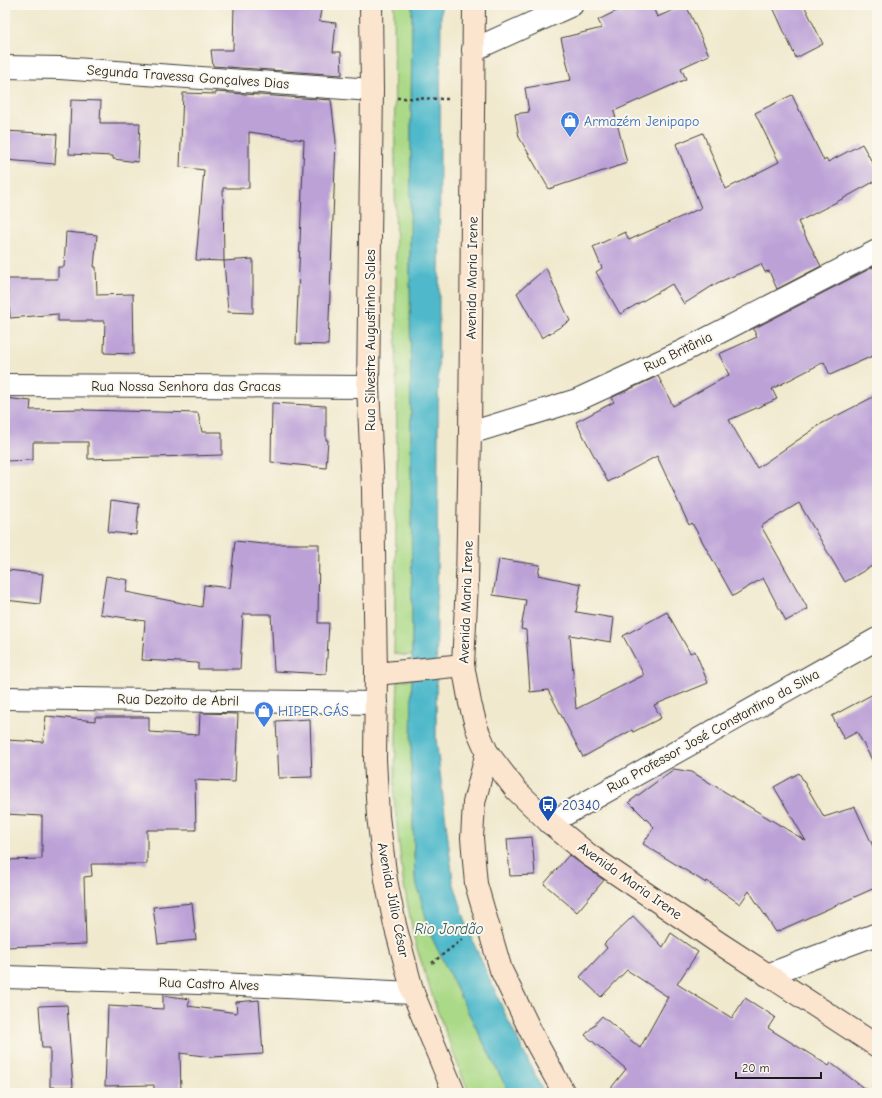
<svg xmlns="http://www.w3.org/2000/svg" width="882" height="1098" font-family="'Comic Neue',sans-serif">
<style>
.green{fill:#aad987;stroke:#637a52}
.water{fill:#4fb9cb;stroke:#366a74}
.building{fill:#bca1d7}
.lines{fill:none;stroke-linecap:round;stroke-linejoin:round}
.street-casing{stroke:#3c3b37;stroke-width:24}
.secondary-casing{stroke:#3c3b37;stroke-width:24}
.path{stroke:#3c3b37;stroke-width:2.5;stroke-dasharray:3 3;stroke-linecap:butt}
.street{stroke:#fff;stroke-width:22}
.secondary{stroke:#fce5cf;stroke-width:22}
.labels{text-anchor:middle;dominant-baseline:central;stroke-width:4;stroke-linejoin:round;paint-order:stroke}
.street-label{font-size:14px;fill:#1c1c1c;stroke:#fbf7ec}
.shop-label{font-size:14px;fill:#366cbe;stroke:#fbf7ec;text-anchor:start}
.transit-label{font-size:14px;fill:#164399;stroke:#fbf7ec;text-anchor:start}
.water-label{font-size:15px;font-style:italic;fill:#305b62;stroke:#fbf7ec}
</style>
<rect width="100%" height="100%" fill="#fbf7ec"/>
<filter id="ink" filterUnits="userSpaceOnUse"><feTurbulence type="fractalNoise" baseFrequency=".025" numOctaves="2"/><feDisplacementMap in="SourceGraphic" scale="8" xChannelSelector="R" yChannelSelector="G"/><feConvolveMatrix kernelMatrix="1 2 1 2 8 2 1 2 1" color-interpolation-filters="sRGB"/></filter>
<filter id="wash" filterUnits="userSpaceOnUse"><feTurbulence type="fractalNoise" baseFrequency=".012" numOctaves="4" result="noise"/><feDisplacementMap in="SourceGraphic" scale="16" xChannelSelector="R" yChannelSelector="G"/><feGaussianBlur stdDeviation="0.9" result="paint"/><feColorMatrix in="noise" values="0 0 0 0 0 0 0 0 0 0 0 0 0 0 0 0 0 1.4 0 .05"/><feComposite in="paint" operator="in"/></filter>
<g filter="url(#wash)">
<rect width="100%" height="100%" fill="#f0e9ce"/>
<!-- green -->
<g class="green">
<path d="M394 5H412L410 255 412 656 394 654 397 467Z"/>
<path d="M412 679 411 765 415 878 432 936 461 998 509 1093H470L464 1081 437 1010 415 943 403 880 394 798 398 681Z"/>
</g>
<!-- water -->
<path class="water" d="M412 5H441L436 738 453 881 470 935 506 1016 544 1093H509L461 998 431 936 415 878 411 765 412 656 410 255Z"/>
<g id="blocks">
<!-- building -->
<g class="building">
<path d="M234 5H322L319 21 336 23 333 52H341L342 75 213 66 211 50H233Z"/>
<path d="M629 5H652L657 17 686 5 709 55 681 68 686 79 614 111 627 163 549 189 519 137 515 114 529 112 525 88 571 80 561 38 602 28 598 20Z"/>
<path d="M772 5H804L823 44 796 58Z"/>
<path d="M216 92 331 100 336 141 328 345 296 344 304 140 249 132V188H223L224 261 196 260 204 170 180 167 183 93 216 94Z"/>
<path d="M792 95 824 161 826 159 828 162 862 144 877 171V180L846 197 798 222 821 266 777 289 769 271 765 272 761 264 717 283 684 304 672 284 620 314 596 272 602 268 593 247 625 232 629 240 701 208 676 144 703 133 726 189 779 162 755 113Z"/>
<path d="M71 100 101 101 100 123H140L138 162 113 159V156L69 154Z"/>
<path d="M5 131 57 134 55 164 5 160Z"/>
<path d="M66 232 97 235 94 267H96L97 295 133 294 134 354 104 353 105 321H58V314L10 318 7 279H58V267H64Z"/>
<path d="M253 259V313L228 312 224 261Z"/>
<path d="M877 265V354L830 375 824 362 772 389 777 399 729 420 757 468 817 427V426L877 395V563L845 582 799 503 761 526 808 609 786 621 763 578 733 596 692 523 689 525 657 456 608 482 576 422 614 402 611 398 658 376 673 406 729 375 719 354 757 337 753 329Z"/>
<path d="M546 268 570 321 542 338 517 293Z"/>
<path d="M5 398 31 401 30 410 84 409V410L198 413 202 432H222V455L88 459V442H33V460L5 461Z"/>
<path d="M272 403 326 406V440H328L326 468 271 462Z"/>
<path d="M111 500 139 504 136 535 108 532Z"/>
<path d="M235 541 263 544H319L318 623H329L326 674 274 671 271 614H243L240 669H198V663L142 660 145 621 100 614 106 576 128 580 126 592 202 607 204 585 230 588Z"/>
<path d="M499 559 540 565 538 575 581 584 576 612 614 618 611 642 570 635 576 709 644 675 623 636 667 612 690 653 695 651 708 683 654 705 661 718 633 732 632 730 583 757 548 690 530 692 526 630 521 629 526 600 493 595Z"/>
<path d="M7 570 43 574 40 604 5 600Z"/>
<path d="M877 692V769L857 732 844 739 832 716Z"/>
<path d="M200 713 238 714 235 782 195 780 196 830H147V864H91L92 876 84 877 86 944 5 947V860L42 859V816L5 814V740L43 742 46 716 95 721V717H149V732L199 735Z"/>
<path d="M310 719 312 777 279 778 276 721Z"/>
<path d="M674 769 692 772 806 841 774 787 799 773 824 817 855 807 877 855V887L776 932 749 891 740 904 707 881 706 883 643 844 654 827 629 802Z"/>
<path d="M532 837 535 875 510 876 507 839Z"/>
<path d="M569 855 604 880 577 912 544 884Z"/>
<path d="M192 903 196 940 158 944 153 907Z"/>
<path d="M633 916 663 947 671 933 698 952 677 984 732 1018 745 998 775 1017 768 1028 829 1066 831 1063 870 1093H607L626 1069 585 1035 602 1016 640 1048 668 997 627 970 601 997 580 977 607 948 604 944Z"/>
<path d="M163 995 190 999 188 1006 237 1013 236 1002 259 1000 263 1054 212 1057 180 1053 181 1093H154V1085L105 1086 108 1006 163 1009Z"/>
<path d="M67 1005 73 1087H50V1048H42L39 1006Z"/>
</g>
</g>
</g>
<g filter="url(#ink)">
<use href="#blocks" fill-opacity="0" stroke="#3c3b37" stroke-width="1"/>
<g class="lines">
<!-- street casing -->
<g class="street-casing">
<g id="street">
<path d="M473 50 572 5"/>
<path d="M5 67 60 68 372 90"/>
<path d="M5 385 368 387"/>
<path d="M470 433 577 400 683 351 877 251"/>
<path d="M5 698 376 703"/>
<path d="M550 823 877 639"/>
<path d="M767 975 877 934"/>
<path d="M5 977 199 983 413 993"/>
</g>
</g>
<!-- secondary casing -->
<g class="secondary-casing">
<g id="secondary">
<path d="M371 5 372 90 368 387 373 489 376 674 375 759 378 816 386 880 395 925 413 993 454 1093"/>
<path d="M474 5 470 433 467 582 463 665 470 703 477 729 487 752 516 790 550 823 589 855 719 943 877 1046"/>
<path d="M376 674 463 665"/>
<path d="M487 752 474 803 472 838 476 884 501 970 536 1042 564 1093"/>
</g>
</g>
<!-- path -->
<g class="path">
<path d="M397 98 448 99"/>
<path d="M432 963 464 938"/>
</g>
<!-- street -->
<use href="#street" class="street"/>
<!-- secondary -->
<use href="#secondary" class="secondary"/>
</g>
</g>
<!-- icons -->
<defs>
<g id="shop-pin" transform="scale(1)"><path d="M0 17L-7.5 6A9.5 9.5 0 1 1 7.5 6Z" fill="#3f7fe0" stroke="#fbf7ec"/><path d="M-5-2.5h2.3a2.7 3.5 0 0 1 5.4 0H5L5.5 6h-11ZM-1.5-2.5h3a1.5 2.3 0 0 0-3 0Z" fill="#fff"/></g>
<g id="bus-pin" transform="scale(1)"><path d="M0 17L-7.5 6A9.5 9.5 0 1 1 7.5 6Z" fill="#1a4fb4" stroke="#fbf7ec"/><path d="M-5-6H5V4H4V6H2V4H-2V6H-4V4H-5ZM-3.5-4V0h7V-4ZM-3.5 1.2v1.5H-2V1.2ZM2 1.2v1.5H3.5V1.2Z" fill="#fff"/></g>
</defs>
<g fill-rule="evenodd">
<use href="#shop-pin" x="570" y="121"/>
<use href="#shop-pin" x="264" y="711"/>
<use href="#bus-pin" x="548" y="805"/>
</g>
<g class="labels">
<!-- street labels -->
<g class="street-label">
<text transform="translate(188 77) rotate(4)">Segunda Travessa Gonçalves Dias</text>
<text transform="translate(472 278) rotate(-89)">Avenida Maria Irene</text>
<text transform="translate(370 340) rotate(-90)">Rua Silvestre Augustinho Sales</text>
<text transform="translate(678 352) rotate(-26)">Rua Britânia</text>
<text x="186" y="386">Rua Nossa Senhora das Gracas</text>
<text transform="translate(466 602) rotate(-88)">Avenida Maria Irene</text>
<text transform="translate(178 700) rotate(1)">Rua Dezoito de Abril</text>
<text transform="translate(713 731) rotate(-29)">Rua Professor José Constantino da Silva</text>
<text transform="translate(630 881) rotate(35)">Avenida Maria Irene</text>
<text transform="translate(393 900) rotate(79)">Avenida Júlio César</text>
<text transform="translate(209 984) rotate(2)">Rua Castro Alves</text>
</g>
<!-- shop labels -->
<g class="shop-label">
<text x="584" y="121">Armazém Jenipapo</text>
<text x="278" y="711">HIPER GÁS</text>
</g>
<!-- transit labels -->
<g class="transit-label">
<text x="562" y="805">20340</text>
</g>
<!-- water labels -->
<g class="water-label">
<text x="449" y="929">Rio Jordão</text>
</g>
</g>
<!-- margin -->
<rect width="882" height="1098" fill="none" stroke="#fbf7ec" stroke-width="20"/>
<!-- scale -->
<path d="M736 1072v6h85v-6" fill="none" stroke="#1c1c1c" stroke-width="2"/>
<text x="742" y="1072" font-size="12" fill="#1c1c1c" stroke="#fbf7ec" stroke-width="3" paint-order="stroke">20 m</text>
</svg>
